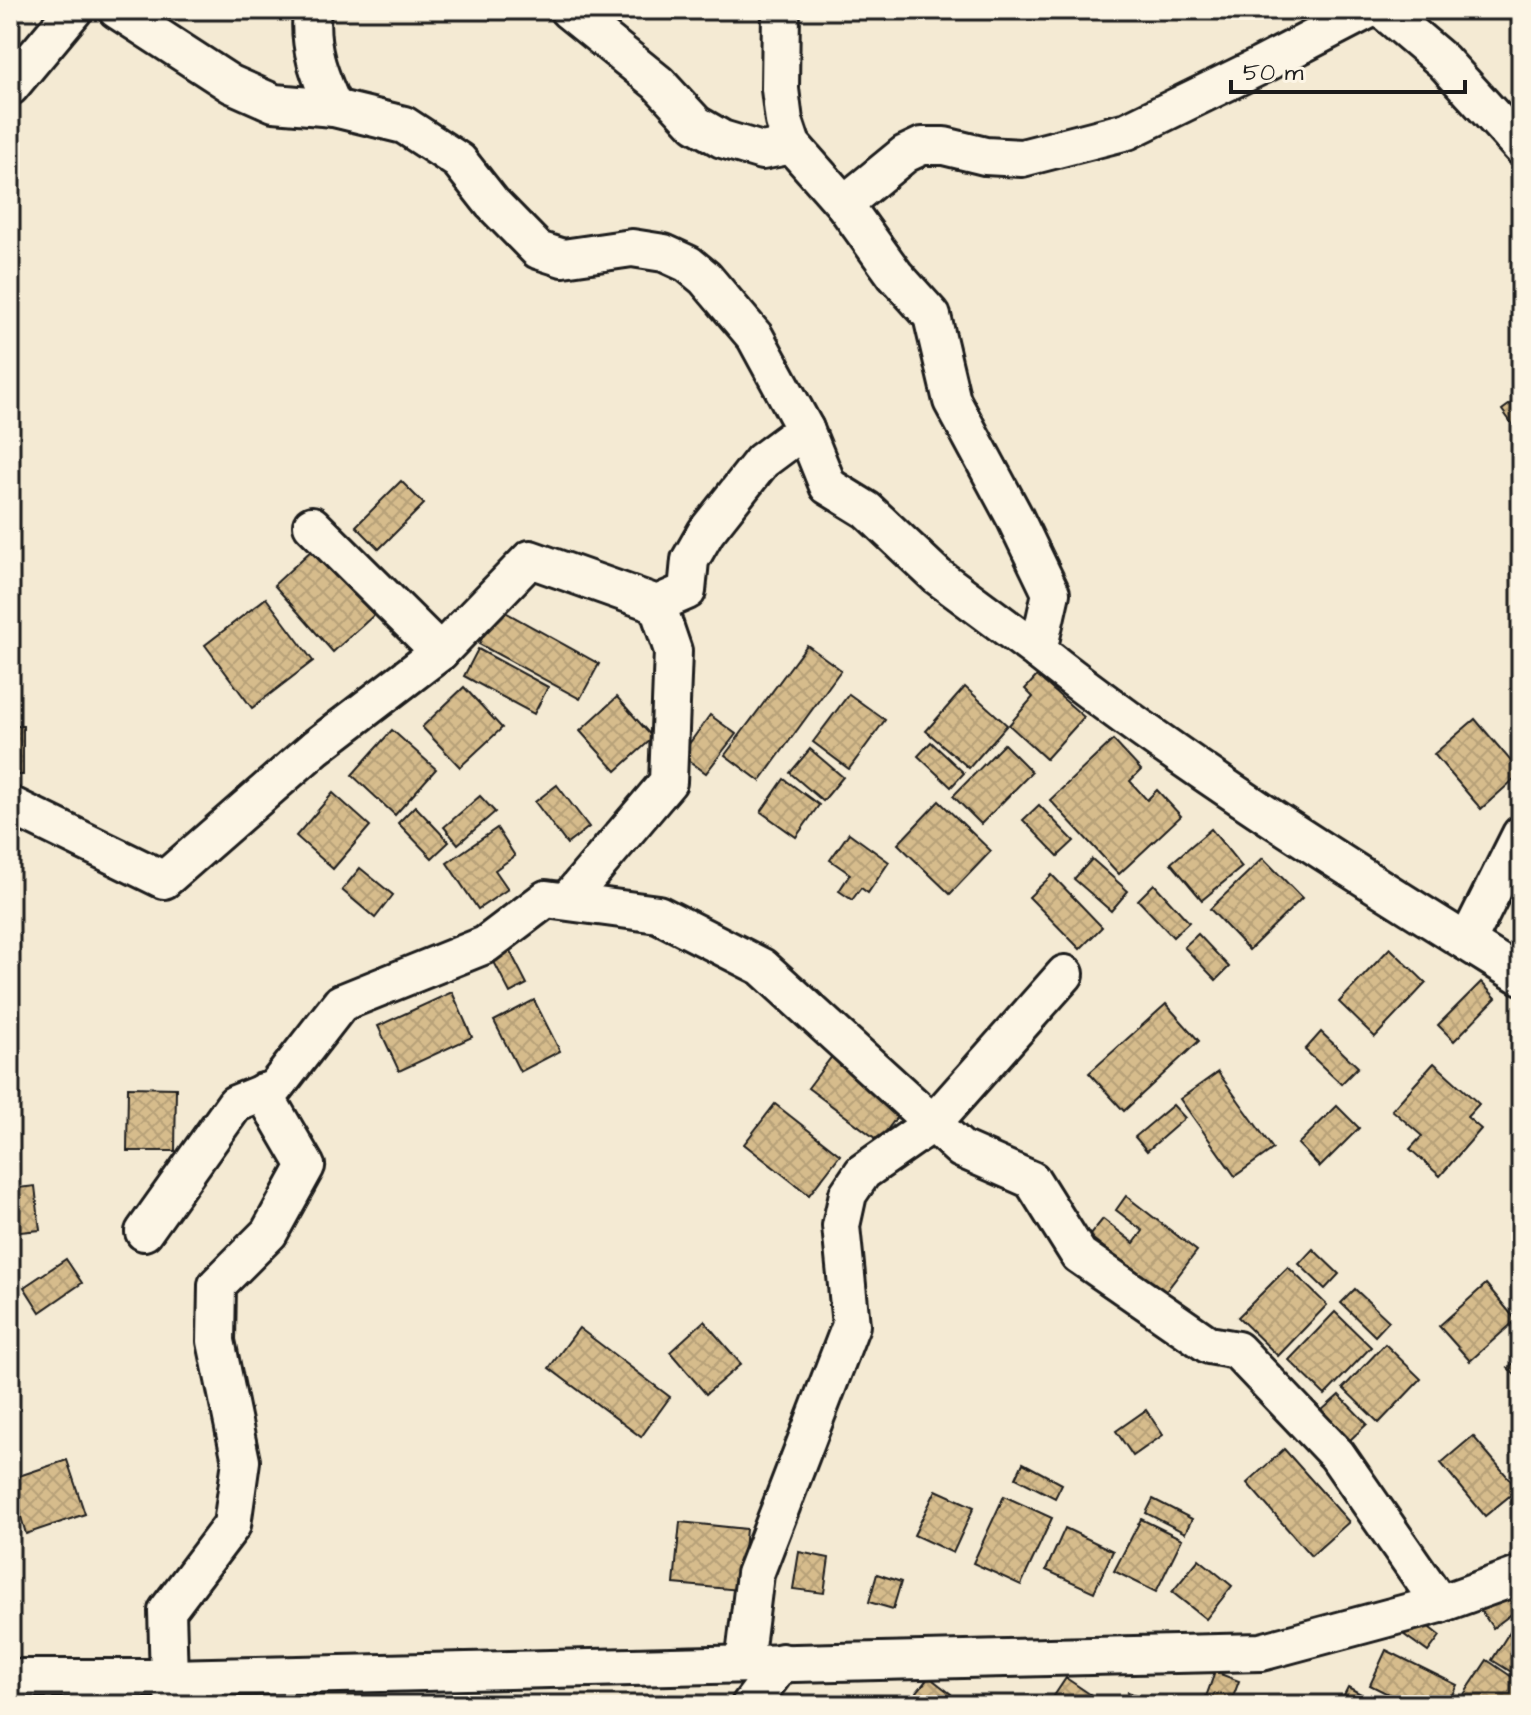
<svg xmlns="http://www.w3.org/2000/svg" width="1531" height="1715" font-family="'Architects Daughter',sans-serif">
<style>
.building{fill:url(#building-cross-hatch);stroke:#1c1c1c;stroke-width:2}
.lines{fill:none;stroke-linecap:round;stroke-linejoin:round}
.street-casing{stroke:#1c1c1c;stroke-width:42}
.street{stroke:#fcf5e5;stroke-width:36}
</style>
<defs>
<pattern id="building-cross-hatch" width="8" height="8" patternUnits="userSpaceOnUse" patternTransform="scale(2)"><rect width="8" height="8" fill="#d6bc8c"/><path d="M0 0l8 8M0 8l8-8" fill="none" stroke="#b7a178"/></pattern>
</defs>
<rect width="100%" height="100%" fill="#f4ead3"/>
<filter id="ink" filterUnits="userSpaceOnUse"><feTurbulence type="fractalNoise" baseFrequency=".0125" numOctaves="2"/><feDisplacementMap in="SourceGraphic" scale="16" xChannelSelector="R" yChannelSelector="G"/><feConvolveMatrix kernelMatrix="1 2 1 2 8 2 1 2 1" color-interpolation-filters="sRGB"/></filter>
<g filter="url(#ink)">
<!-- building -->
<g class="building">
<path d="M1521 396V436L1502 410Z"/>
<path d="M401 481 424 504 379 549 356 526Z"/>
<path d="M314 548 374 615 333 652 274 585Z"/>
<path d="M266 598 313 661 252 708 205 645Z"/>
<path d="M498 608 599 664 580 699 479 644Z"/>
<path d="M807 645 841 670 760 781 725 755Z"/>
<path d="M478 649 548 687 534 714 464 676Z"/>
<path d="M1037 676 1084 717 1046 759 1009 725 1033 697 1025 689Z"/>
<path d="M464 687 502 728 460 767 422 727Z"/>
<path d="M965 687 1007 725 969 768 926 731Z"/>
<path d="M849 694 885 720 849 769 813 742Z"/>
<path d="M617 697 653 738 616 771 580 731Z"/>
<path d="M710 715 736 734 706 773 681 755Z"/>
<path d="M1475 719 1521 773 1481 809 1434 754Z"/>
<rect x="10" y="726" width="13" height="49"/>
<path d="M392 730 436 769 395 815 352 775Z"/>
<path d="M1113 740 1141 770 1130 781 1147 800 1157 790 1181 816 1119 874 1050 800Z"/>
<path d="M931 742 964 773 951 787 918 756Z"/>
<path d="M1004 744 1032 772 981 824 953 796Z"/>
<path d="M810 749 843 777 823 801 790 773Z"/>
<path d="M784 779 819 805 796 837 761 812Z"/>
<path d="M557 785 589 827 567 844 535 802Z"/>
<path d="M333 793 370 826 333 869 296 836Z"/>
<path d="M480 796 495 812 458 844 444 827Z"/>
<path d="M939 801 991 851 950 894 898 844Z"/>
<path d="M1039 805 1074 841 1058 856 1023 820Z"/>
<path d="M415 806 449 842 432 858 398 823Z"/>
<path d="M497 828 515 856 495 870 508 889 478 909 447 863Z"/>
<path d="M1211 829 1242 867 1202 900 1171 863Z"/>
<path d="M849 833 889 862 868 893 861 888 852 900 839 891 850 874 830 860Z"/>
<path d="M1263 858 1302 898 1249 950 1210 909Z"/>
<path d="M1092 859 1128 891 1111 911 1074 879Z"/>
<path d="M360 868 393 895 375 918 342 890Z"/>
<path d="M1052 875 1102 927 1080 949 1029 897Z"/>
<path d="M1154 884 1189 922 1173 937 1138 900Z"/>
<path d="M1198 934 1229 967 1216 980 1184 947Z"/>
<path d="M1390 948 1426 983 1375 1037 1339 1002Z"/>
<path d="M509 949 527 984 510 993 492 958Z"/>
<path d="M1481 982 1496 998 1454 1041 1438 1025Z"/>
<path d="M452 992 472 1037 399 1071 378 1026Z"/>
<path d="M534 1000 560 1051 520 1072 494 1021Z"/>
<path d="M1166 1004 1199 1041 1124 1111 1089 1073Z"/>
<path d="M10 1030H16L12 1081H10Z"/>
<path d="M1321 1032 1358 1067 1341 1084 1305 1050Z"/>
<path d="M836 1051 907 1103 879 1141 808 1088Z"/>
<path d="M1434 1063 1479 1104 1467 1117 1481 1129 1440 1176 1410 1149 1422 1136 1392 1110Z"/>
<path d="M1218 1072 1273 1149 1235 1176 1180 1099Z"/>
<path d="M128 1087 176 1088 175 1151H127Z"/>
<path d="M775 1104 840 1155 809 1195 744 1144Z"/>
<path d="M1173 1105 1185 1118 1147 1151 1135 1137Z"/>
<path d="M1337 1106 1359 1128 1320 1167 1298 1144Z"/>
<path d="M35 1186 40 1230 10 1233V1189Z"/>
<path d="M1126 1196 1197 1251 1164 1294 1089 1236 1103 1219 1134 1243 1143 1231 1116 1210Z"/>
<path d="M1313 1249 1339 1274 1325 1289 1299 1264Z"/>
<path d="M66 1259 82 1283 40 1312 24 1287Z"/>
<path d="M1288 1267 1327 1305 1278 1356 1238 1317Z"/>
<path d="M1486 1284 1516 1320 1470 1361 1439 1326Z"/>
<path d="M1355 1289 1389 1321 1375 1336 1341 1303Z"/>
<path d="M1335 1312 1371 1347 1325 1395 1289 1360Z"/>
<path d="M704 1321 741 1364 706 1394 670 1352Z"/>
<path d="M579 1328 670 1397 641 1437 549 1368Z"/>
<path d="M1385 1344 1421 1379 1379 1423 1343 1388Z"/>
<path d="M1521 1356V1381L1508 1368Z"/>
<path d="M1339 1395 1367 1424 1349 1441 1321 1411Z"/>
<path d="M1146 1410 1163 1435 1133 1456 1116 1431Z"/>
<path d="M1473 1436 1518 1489 1485 1516 1441 1463Z"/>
<path d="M1284 1449 1349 1522 1311 1556 1247 1483Z"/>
<path d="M67 1460 85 1514 26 1534 10 1479Z"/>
<path d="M1023 1463 1062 1484 1055 1498 1016 1478Z"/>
<path d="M936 1490 974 1507 953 1553 914 1535Z"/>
<path d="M1004 1496 1052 1518 1021 1585 973 1563Z"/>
<path d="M1153 1499 1192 1519 1185 1533 1146 1513Z"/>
<path d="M1141 1519 1182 1539 1156 1592 1114 1571Z"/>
<path d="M680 1522 746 1529 740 1590 674 1584Z"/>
<path d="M1065 1528 1113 1551 1094 1592 1046 1570Z"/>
<path d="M799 1552 829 1558 824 1593 793 1589Z"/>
<path d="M1199 1559 1232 1586 1206 1619 1172 1592Z"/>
<path d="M877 1574 901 1582 893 1609 869 1602Z"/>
<path d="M1503 1589 1518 1609 1493 1628 1479 1608Z"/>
<path d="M1416 1617 1440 1636 1428 1652 1403 1634Z"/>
<path d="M1517 1620 1521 1623V1678L1492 1660Z"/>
<path d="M1386 1650 1457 1685 1447 1705H1410L1370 1685Z"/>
<path d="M1487 1660 1521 1683V1705H1457Z"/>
<path d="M1215 1672 1239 1681 1230 1705H1203Z"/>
<path d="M929 1677 951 1694 943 1705H931L916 1693Z"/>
<path d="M1066 1678 1106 1705H1048Z"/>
<path d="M1348 1687 1381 1705H1339Z"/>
<path d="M1128 1692 1160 1705H1123Z"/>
</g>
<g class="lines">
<!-- street casing -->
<g class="street-casing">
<g id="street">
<path d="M117 10 231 84 274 103 334 108 404 125 459 161 492 203 538 250 563 258 632 248 664 253 688 264 705 278 755 337 805 429 828 486 867 510 937 576 1038 651"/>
<path d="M312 10C308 47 319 75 334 108"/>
<path d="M568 10 658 83 696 124 722 139 762 151 792 145"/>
<path d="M781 10 780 89 784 121 792 145 844 204 895 275 932 316 952 401 1015 518 1051 593 1038 651C1190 771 1356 873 1521 976"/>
<path d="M1383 10 1443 61 1521 147"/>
<path d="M10 87 74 10"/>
<path d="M844 204 905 154 922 146H944L985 156 1022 158 1127 131 1260 66 1368 10"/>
<path d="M312 525 440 652"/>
<path d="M10 805 164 880 316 747 440 652 530 559 657 604 687 591 690 560 706 532 762 461 805 429"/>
<path d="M567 901 668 782 673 651 657 604"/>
<path d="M1467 942 1521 834"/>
<path d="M144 1232 235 1104 275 1088 341 1003 485 945 546 899 658 914 762 967 961 1149 1032 1180 1079 1255 1209 1345 1237 1350 1337 1455 1440 1604"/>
<path d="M744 1664 755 1574 851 1325 841 1226 848 1194 863 1172 933 1123 1065 974"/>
<path d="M10 1678H169L1261 1652 1440 1604 1521 1575"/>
<path d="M176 1705 169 1678 167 1611 232 1525 241 1461 216 1341 217 1285 269 1233 306 1166 263 1092"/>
<path d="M750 1705 782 1662"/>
</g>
</g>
<!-- street -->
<use href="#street" class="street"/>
</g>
</g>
<!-- margin -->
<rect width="1531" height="1715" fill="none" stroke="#fcf5e5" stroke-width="40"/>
<rect x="20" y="20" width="1491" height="1675" fill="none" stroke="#1c1c1c" stroke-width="3" filter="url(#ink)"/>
<!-- scale -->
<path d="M1231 80v12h234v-12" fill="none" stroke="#1c1c1c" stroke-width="4"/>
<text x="1243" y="80" font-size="24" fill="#1c1c1c" stroke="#fcf5e5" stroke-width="6" paint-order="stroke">50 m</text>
</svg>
